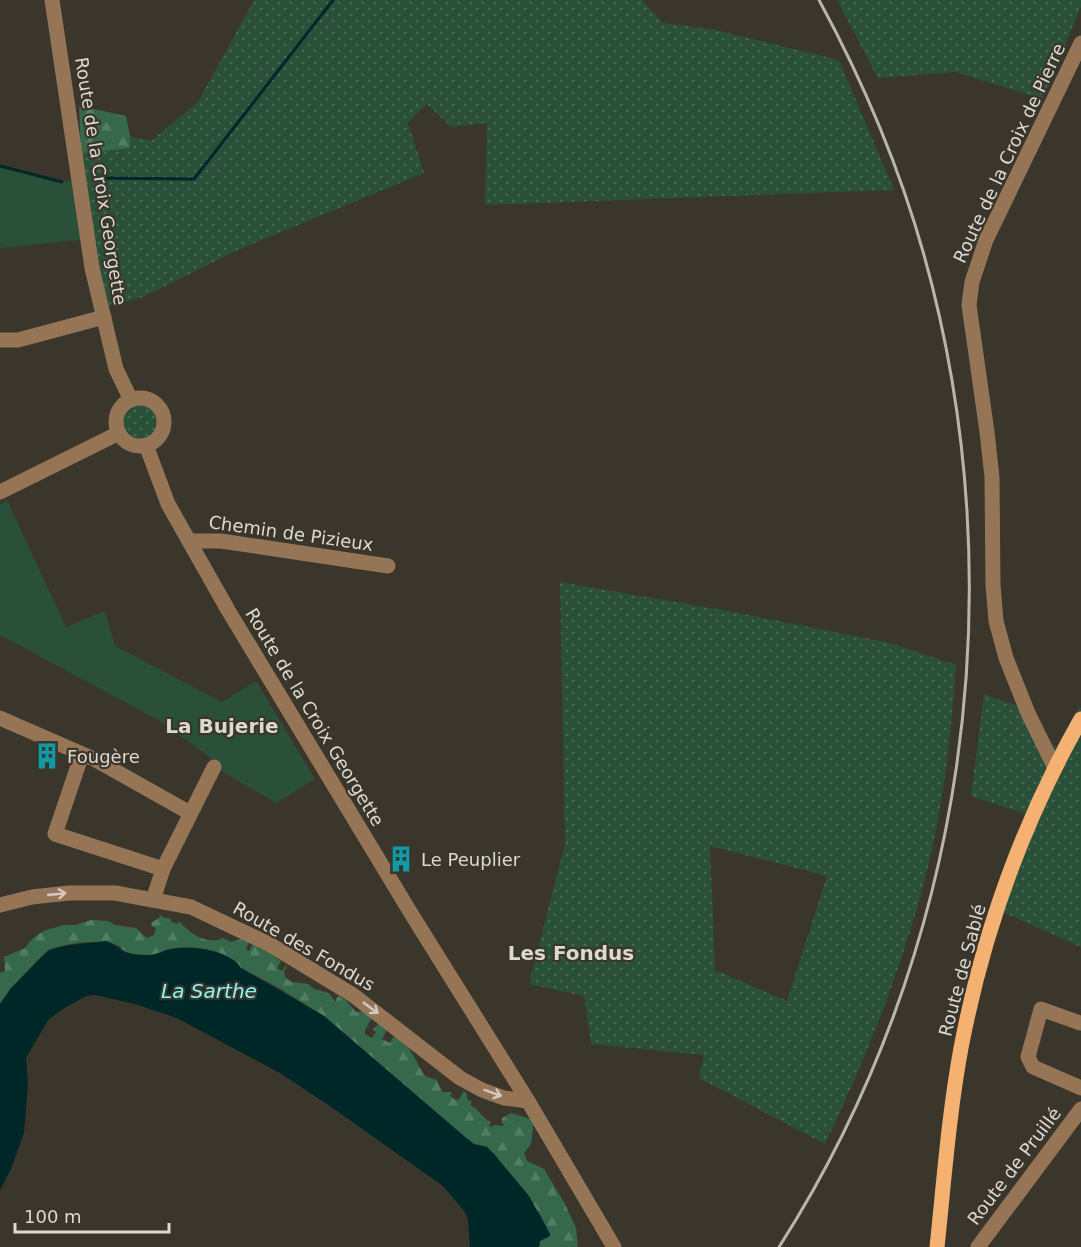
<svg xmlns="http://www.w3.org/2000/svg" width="1081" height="1247" font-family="'DejaVu Sans',sans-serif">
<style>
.grass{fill:url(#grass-dots);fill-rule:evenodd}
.forest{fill:url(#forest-firs)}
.park{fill:#2a503a}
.water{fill:#002728}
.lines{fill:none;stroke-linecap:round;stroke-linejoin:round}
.stream{stroke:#002728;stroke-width:3}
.minor{stroke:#967557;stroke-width:15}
.major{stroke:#f5b171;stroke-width:15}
.rail{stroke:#b8b5ad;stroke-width:3}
.oneway{stroke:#d2cac0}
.labels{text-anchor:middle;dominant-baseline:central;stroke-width:4.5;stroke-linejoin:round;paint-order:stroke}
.street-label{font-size:18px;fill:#dcd9d2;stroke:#3a362b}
.poi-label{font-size:18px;fill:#dcd9d2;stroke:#3a362b;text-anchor:start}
.neighbourhood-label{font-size:20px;font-weight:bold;fill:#dcd9d2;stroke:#3a362b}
.water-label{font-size:20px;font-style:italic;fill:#88f8fb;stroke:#3a362b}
</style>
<defs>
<pattern id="grass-dots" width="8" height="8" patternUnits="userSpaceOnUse" patternTransform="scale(1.5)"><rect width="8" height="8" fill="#2a503a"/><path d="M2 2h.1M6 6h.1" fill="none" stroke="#486956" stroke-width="1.8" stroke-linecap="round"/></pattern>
<pattern id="forest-firs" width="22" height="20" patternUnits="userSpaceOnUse" patternTransform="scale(1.5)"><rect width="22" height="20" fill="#36694c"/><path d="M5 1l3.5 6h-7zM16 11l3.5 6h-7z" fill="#527e65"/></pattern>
</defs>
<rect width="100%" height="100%" fill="#3a362b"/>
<!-- grass -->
<g class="grass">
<path d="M254 0H642L663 23 711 29 839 60 894 190 485 205 487 123 451 127 427 104 408 123 424 173 240 249 143 297 102 308 74 155 129 148 130 136 151 141 198 102Z"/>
<path d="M837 0H1081V7L1042 99 956 72 878 78Z"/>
<circle cx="141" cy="422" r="18"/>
<path d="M560 582 728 611 890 643 956 665C951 743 941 823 920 898 896 983 863 1065 825 1144L699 1078 704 1055 591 1044 584 996 529 984 565 844ZM710 846 827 876 787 1001 715 970Z"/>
<path d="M984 694 1034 712 1048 743 1057 746 1079 707 1081 708V947L998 910 1029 815 971 796Z"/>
</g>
<!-- forest -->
<g class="forest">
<path d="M79 106 126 116 130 136V148L81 154Z"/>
<path d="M160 914 162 917 171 919V922L178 924 179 921C189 933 207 946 223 938L231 942 241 939 249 942 246 949 249 951 253 944 261 947 281 961 277 968 282 971 288 962 284 972 286 978 292 982 308 984 314 989 329 993 335 1002 338 996 346 1000 356 1012 364 1011 372 1017 365 1030V1034L372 1038 376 1032 373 1029 380 1023 388 1028 382 1039 390 1043 393 1037C410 1040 416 1064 425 1076L437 1080 442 1092H452L450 1096 456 1100 459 1099 464 1091 467 1094V1099L472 1102 470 1105C479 1109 482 1118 491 1122L489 1125 492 1127 494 1125 504 1126 502 1123V1118L511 1113 534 1120 531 1144 524 1153 527 1161 544 1169 565 1204 576 1228 578 1247H539L540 1241 550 1234 540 1214 487 1147 474 1144 465 1137 324 1016 279 988 241 968C229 949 190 945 169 949 163 951 157 954 151 955 145 956 130 954 124 951 120 948 122 947 117 945 103 939 63 943 49 950 40 955 6 994 0 1004V973L5 971 4 957 25 948 32 939 43 931 64 925H75L91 920 108 921 115 925 136 928 147 938 154 935 156 928 151 926 152 922 159 918Z"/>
</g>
<!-- park -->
<g class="park">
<path d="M0 166 62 182 78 180 88 239 0 248Z"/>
<path d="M7 500 66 627 105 611 115 646 222 702 256 681 315 779 276 803 209 764 211 758 160 721 0 635V505Z"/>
</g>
<!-- water -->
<path class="water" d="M106 941C114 943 118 949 126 952 131 955 143 955 149 955 157 955 164 950 172 949 192 945 229 950 241 968L324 1016 465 1137 474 1144 487 1147 494 1154 529 1196 550 1234V1236L540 1241 539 1247H470L468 1219 465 1212 443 1186 330 1106 280 1073 177 1018 135 1004 95 995 86 996 61 1010 48 1020 26 1058 28 1084 24 1133 11 1169 0 1190V1004L10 989 49 950 70 945Z"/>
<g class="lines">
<!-- stream -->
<g class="stream">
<path d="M0 166 62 182"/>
<path d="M93 178 194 179 333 0"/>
</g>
<!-- minor -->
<g class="minor">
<path d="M52 0 92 268 116 369 131 400"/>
<path d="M0 340H18L104 317"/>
<circle cx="140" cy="422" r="24"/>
<path d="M146 445 168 504 228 610 412 915 528 1101 614 1247"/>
<path d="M0 492 119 433"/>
<path d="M189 541H221L388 566"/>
<path d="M0 718 94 759 190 813"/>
<path d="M82 754 55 834 163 869"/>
<path d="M1055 768 1028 713 1006 658 996 621 993 585 992 477 987 432 969 305 972 282 986 240 1081 43"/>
<path d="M153 900 163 869 214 767"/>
<path d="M0 905 32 897 69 893H115L191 907 269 944 353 995 460 1078 482 1090 504 1098 528 1101"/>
<path d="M1080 1023 1041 1009 1028 1057 1033 1067 1081 1088"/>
<path d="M978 1247 1081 1109"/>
</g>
<!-- major -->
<path class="major" d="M937 1247C944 1181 949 1113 961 1048 983 933 1024 820 1081 719"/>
<!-- rail -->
<path class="rail" d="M779 1247C966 955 1017 588 924 255 899 166 863 81 819 0"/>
</g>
<!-- one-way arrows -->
<defs><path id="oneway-shaft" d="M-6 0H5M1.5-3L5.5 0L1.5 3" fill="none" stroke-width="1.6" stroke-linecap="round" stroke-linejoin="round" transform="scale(1.5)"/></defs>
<g class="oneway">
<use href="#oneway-shaft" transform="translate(57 894) rotate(-6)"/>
<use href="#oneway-shaft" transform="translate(371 1008) rotate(36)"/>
<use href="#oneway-shaft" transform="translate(493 1093) rotate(20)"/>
</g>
<!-- icons -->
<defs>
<g id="building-bare" transform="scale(2.07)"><path d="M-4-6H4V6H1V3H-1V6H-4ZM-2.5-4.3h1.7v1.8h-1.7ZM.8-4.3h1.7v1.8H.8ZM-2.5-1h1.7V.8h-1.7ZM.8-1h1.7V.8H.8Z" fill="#0f9aa8" stroke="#3a362b" stroke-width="2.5" paint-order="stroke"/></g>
</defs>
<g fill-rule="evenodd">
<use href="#building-bare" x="47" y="756"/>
<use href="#building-bare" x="401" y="859"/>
</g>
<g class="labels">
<!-- street labels -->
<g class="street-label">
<text transform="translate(1009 153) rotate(-65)">Route de la Croix de Pierre</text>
<text transform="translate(101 181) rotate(81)">Route de la Croix Georgette</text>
<text transform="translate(291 533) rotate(8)">Chemin de Pizieux</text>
<text transform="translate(315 717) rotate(59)">Route de la Croix Georgette</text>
<text transform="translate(304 946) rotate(30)">Route des Fondus</text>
<text transform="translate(962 970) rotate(-75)">Route de Sablé</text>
<text transform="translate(1014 1166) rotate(-53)">Route de Pruillé</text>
</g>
<!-- poi labels -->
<g class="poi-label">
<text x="67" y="756">Fougère</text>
<text x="421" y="859">Le Peuplier</text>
</g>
<!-- neighbourhood labels -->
<g class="neighbourhood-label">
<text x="222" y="726">La Bujerie</text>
<text x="571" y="953">Les Fondus</text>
</g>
<!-- water labels -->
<g class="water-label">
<text x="209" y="991">La Sarthe</text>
</g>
</g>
<!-- scale -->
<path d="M15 1223v9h154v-9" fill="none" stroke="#dcd9d2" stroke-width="3"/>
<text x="24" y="1223" font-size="18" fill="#dcd9d2" stroke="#3a362b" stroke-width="4.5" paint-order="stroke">100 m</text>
</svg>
